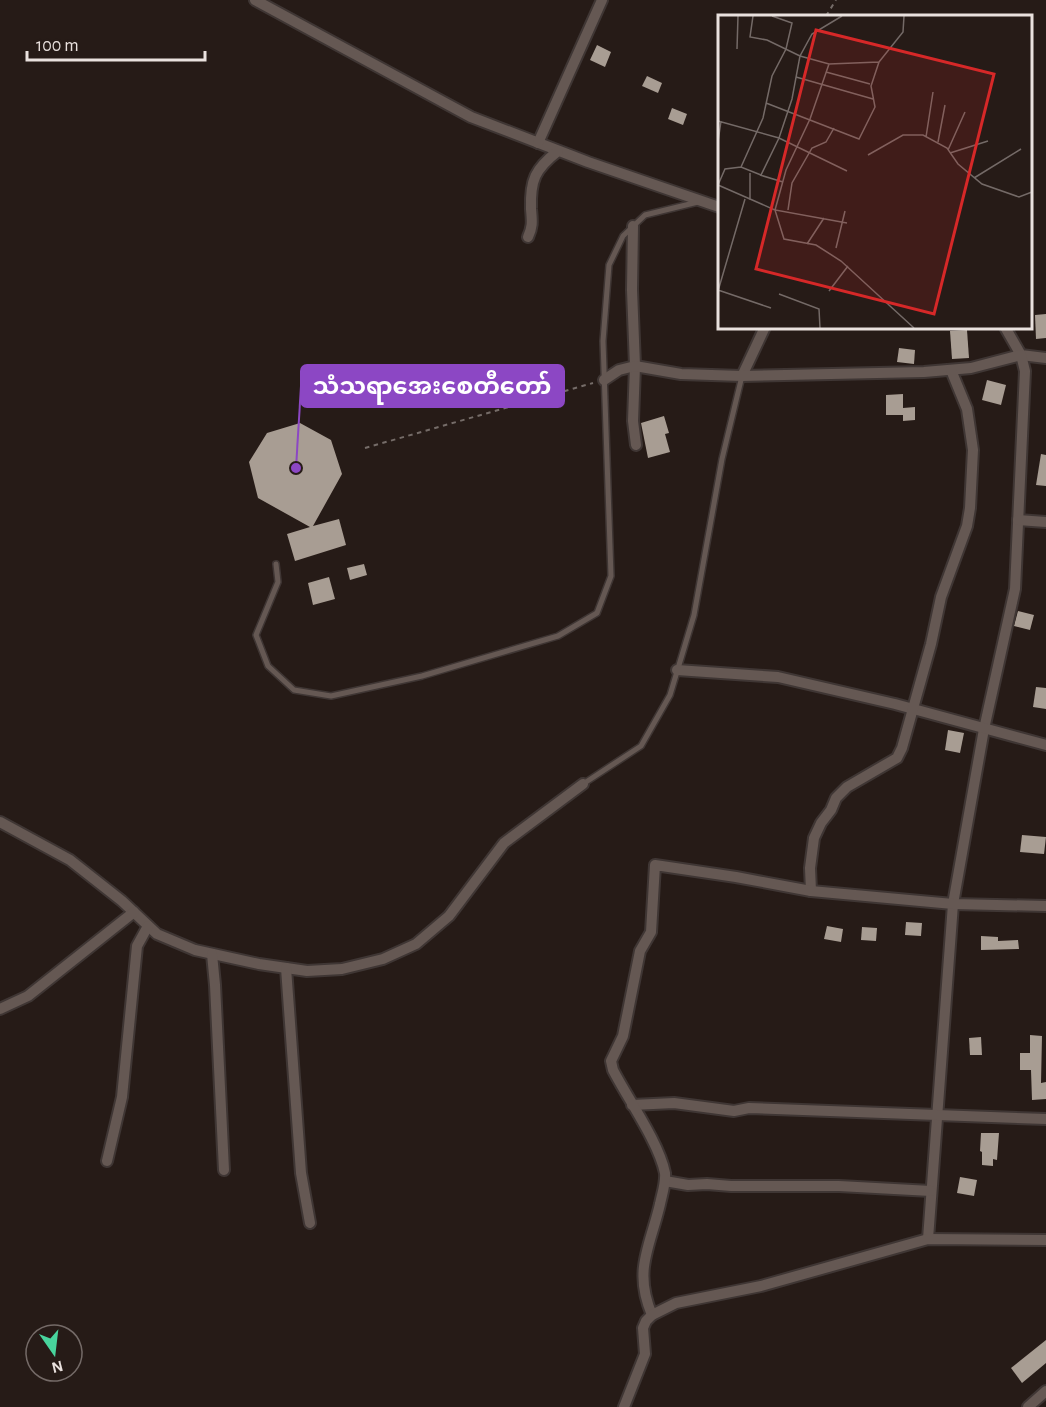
<svg xmlns="http://www.w3.org/2000/svg" width="1046" height="1407" font-family="'Alegreya Sans','Noto Sans Myanmar',sans-serif">
<style>
.building{fill:#a89d93}
.lines{fill:none;stroke-linecap:round;stroke-linejoin:round}
.lane-casing{stroke:#3f3634;stroke-width:8}
.street-casing{stroke:#3f3634;stroke-width:14}
.path{stroke:#756c68;stroke-width:2;stroke-dasharray:4.5 4.5;stroke-linecap:butt}
.lane{stroke:#655853;stroke-width:5}
.street{stroke:#655853;stroke-width:10}
.inset-road{fill:none;stroke:#746a67;stroke-width:1.5}
.view{fill:#d62828;fill-opacity:0.15;stroke:#d62828;stroke-width:3}
.inset-edge{fill:none;stroke:#e9e1de;stroke-width:3}
.leader{fill:none;stroke:#8c47c4;stroke-width:2}
.callout-dot{fill:#8c47c4;stroke:#261b17;stroke-width:2}
.callout{fill:#8c47c4;stroke:#8c47c4;stroke-width:2}
.callout-label{font-size:24px;text-anchor:middle;font-weight:bold;fill:#fff}
</style>
<rect width="100%" height="100%" fill="#261b17"/>
<!-- building -->
<g class="building">
<path d="M597 45 611 52 605 67 590 60Z"/>
<path d="M647 76 662 83 658 93 642 86Z"/>
<path d="M672 108 687 114 683 125 668 119Z"/>
<path d="M1046 314V338L1036 339 1035 315Z"/>
<path d="M967 330 969 358 952 359 950 331Z"/>
<path d="M899 348 915 350 914 364 897 362Z"/>
<path d="M987 380 1006 385 1001 405 982 400Z"/>
<path d="M903 394V408L915 407V420L903 421V415H886V395Z"/>
<path d="M664 416 669 433 665 434 670 452 648 458 641 423Z"/>
<path d="M300 423 331 440 342 474 313 526 339 519 346 545 295 561 287 534 310 527 258 498 249 462 267 433Z"/>
<path d="M1041 454 1046 455V486L1036 485Z"/>
<path d="M364 564 367 575 350 580 347 568Z"/>
<path d="M329 577 335 599 313 605 308 583Z"/>
<path d="M1018 611 1034 615 1030 630 1014 626Z"/>
<path d="M1036 687 1046 688V709L1033 707Z"/>
<path d="M948 730 964 733 960 753 945 750Z"/>
<path d="M1022 835 1046 837 1044 854 1020 852Z"/>
<path d="M906 922 922 923 921 936 905 935Z"/>
<path d="M827 926 843 929 841 942 824 939Z"/>
<path d="M862 927 877 928 876 941 861 940Z"/>
<path d="M981 936 998 937V941L1018 940 1019 949 981 950Z"/>
<path d="M1030 1035 1042 1036 1041 1083 1046 1082V1099L1032 1100 1031 1070H1020V1053H1030Z"/>
<path d="M981 1037 982 1055H970L969 1038Z"/>
<path d="M981 1133H999L997 1160 993 1159V1166L982 1165V1152L980 1151Z"/>
<path d="M960 1177 977 1180 974 1196 957 1193Z"/>
<path d="M1046 1340V1363L1022 1383 1011 1368Z"/>
</g>
<g class="lines">
<!-- lane casing -->
<g class="lane-casing">
<g id="lane">
<path d="M276 564 278 582 256 635 268 666 294 690 331 696 422 676 558 636 597 613 611 576 603 341 609 265 623 236 645 215 698 202"/>
<path d="M583 784 641 746 670 695 694 615 722 459 742 376"/>
</g>
</g>
<!-- street casing -->
<g class="street-casing">
<g id="street">
<path d="M255 0 471 117 588 162 719 207"/>
<path d="M538 143 602 0"/>
<path d="M633 226 632 290 635 366 633 421 636 445"/>
<path d="M528 237C533 226 532 221 531 209 530 180 535 169 558 151"/>
<path d="M1005 327 1021 355 1046 358"/>
<path d="M742 376 765 327"/>
<path d="M604 380 619 370 635 366 681 374 742 376 924 372 971 368 1021 355 1025 371 1015 589 984 729 953 904 928 1239"/>
<path d="M1018 520 1046 522"/>
<path d="M677 670 778 677 895 704 1046 745"/>
<path d="M0 822 70 860 122 901 157 934 195 950 259 964 307 971 342 969 383 959 416 944 449 916 504 843 583 784"/>
<path d="M811 891 810 868 814 838 821 823 831 810 836 798 847 787 897 758 902 748 931 644 941 597 967 526 970 508 973 450 967 409 951 370"/>
<path d="M212 954 215 985 224 1170"/>
<path d="M286 968 301 1173 310 1223"/>
<path d="M0 1009 28 996 134 912"/>
<path d="M632 1105 674 1103 734 1111 749 1108 1046 1119"/>
<path d="M107 1161 122 1097 137 946 148 926"/>
<path d="M665 1181 688 1185 707 1184 731 1186H839L931 1191"/>
<path d="M652 1315C633 1270 650 1247 660 1204 662 1194 666 1183 665 1173 659 1143 628 1099 613 1070L611 1061 623 1036 640 951 651 932 655 865 736 877 811 891 953 904 1046 906"/>
<path d="M624 1407 645 1354 643 1328 646 1321 652 1315 676 1303 761 1286 928 1239 1046 1240"/>
<path d="M1028 1407 1046 1391"/>
</g>
</g>
<!-- path -->
<g class="path">
<path d="M826 16 836 0"/>
<path d="M365 448 593 383"/>
</g>
<!-- lane -->
<use href="#lane" class="lane"/>
<!-- street -->
<use href="#street" class="street"/>
</g>
<!-- overview -->
<g transform="translate(718 15)">
<rect width="314" height="314" fill="#261b17"/>
<path class="inset-road" d="M124 1 94 19 82 41 111 49 161 47 185 17 186 1M19 34 20 1M111 49 92 104 68 155 57 195 129 208M108 57 152 69M78 62 155 84M48 88 141 124 157 92 153 71 161 47M0 106 61 123 129 156M208 122 215 77M0 127 3 106M220 127 227 90M230 135 247 97M232 138 270 126M150 140 185 120H205L229 133 240 149 264 169 301 182 314 177M23 152 45 103 54 61 68 34 74 8 54 1M42 160 65 167M256 163 303 134M0 170 7 154 23 152 43 160 61 123 74 84 82 41 49 25 32 22 35 1M0 170 57 195 66 224 98 230 123 246 196 313M32 185V158M70 195 74 168 94 133 108 127 116 113M89 229 106 203M118 233 127 196M0 275 53 293M0 276 27 184M111 276 130 251M61 279 101 294 102 313"/>
<path class="view" d="M98 15 276 59 216 299 38 254Z"/>
<rect width="314" height="314" class="inset-edge"/>
</g>
<!-- callouts -->
<path class="leader" d="M296 468L301 386"/>
<circle class="callout-dot" cx="296" cy="468" r="6"/>
<rect class="callout" x="301" y="365" width="263" height="42" rx="6"/>
<g class="callout-label">
<text x="432" y="394">သံသရာအေးစေတီတော်</text>
</g>
<!-- north arrow -->
<g transform="translate(54 1353) rotate(166)"><circle r="28" fill="#261b17" stroke="#746a67" stroke-width="1.5"/>
<path d="M0-4.5L10 22L0 15L-10 22Z" fill="#48d49d"/>
<text y="-9" font-size="16" font-weight="bold" text-anchor="middle" fill="#e9e1de">N</text>
</g>
<!-- scale -->
<path d="M27 51v9h178v-9" fill="none" stroke="#e9e1de" stroke-width="3"/>
<text x="36" y="51" font-size="18" fill="#e9e1de" stroke="#261b17" stroke-width="4.5" paint-order="stroke">100 m</text>
</svg>
